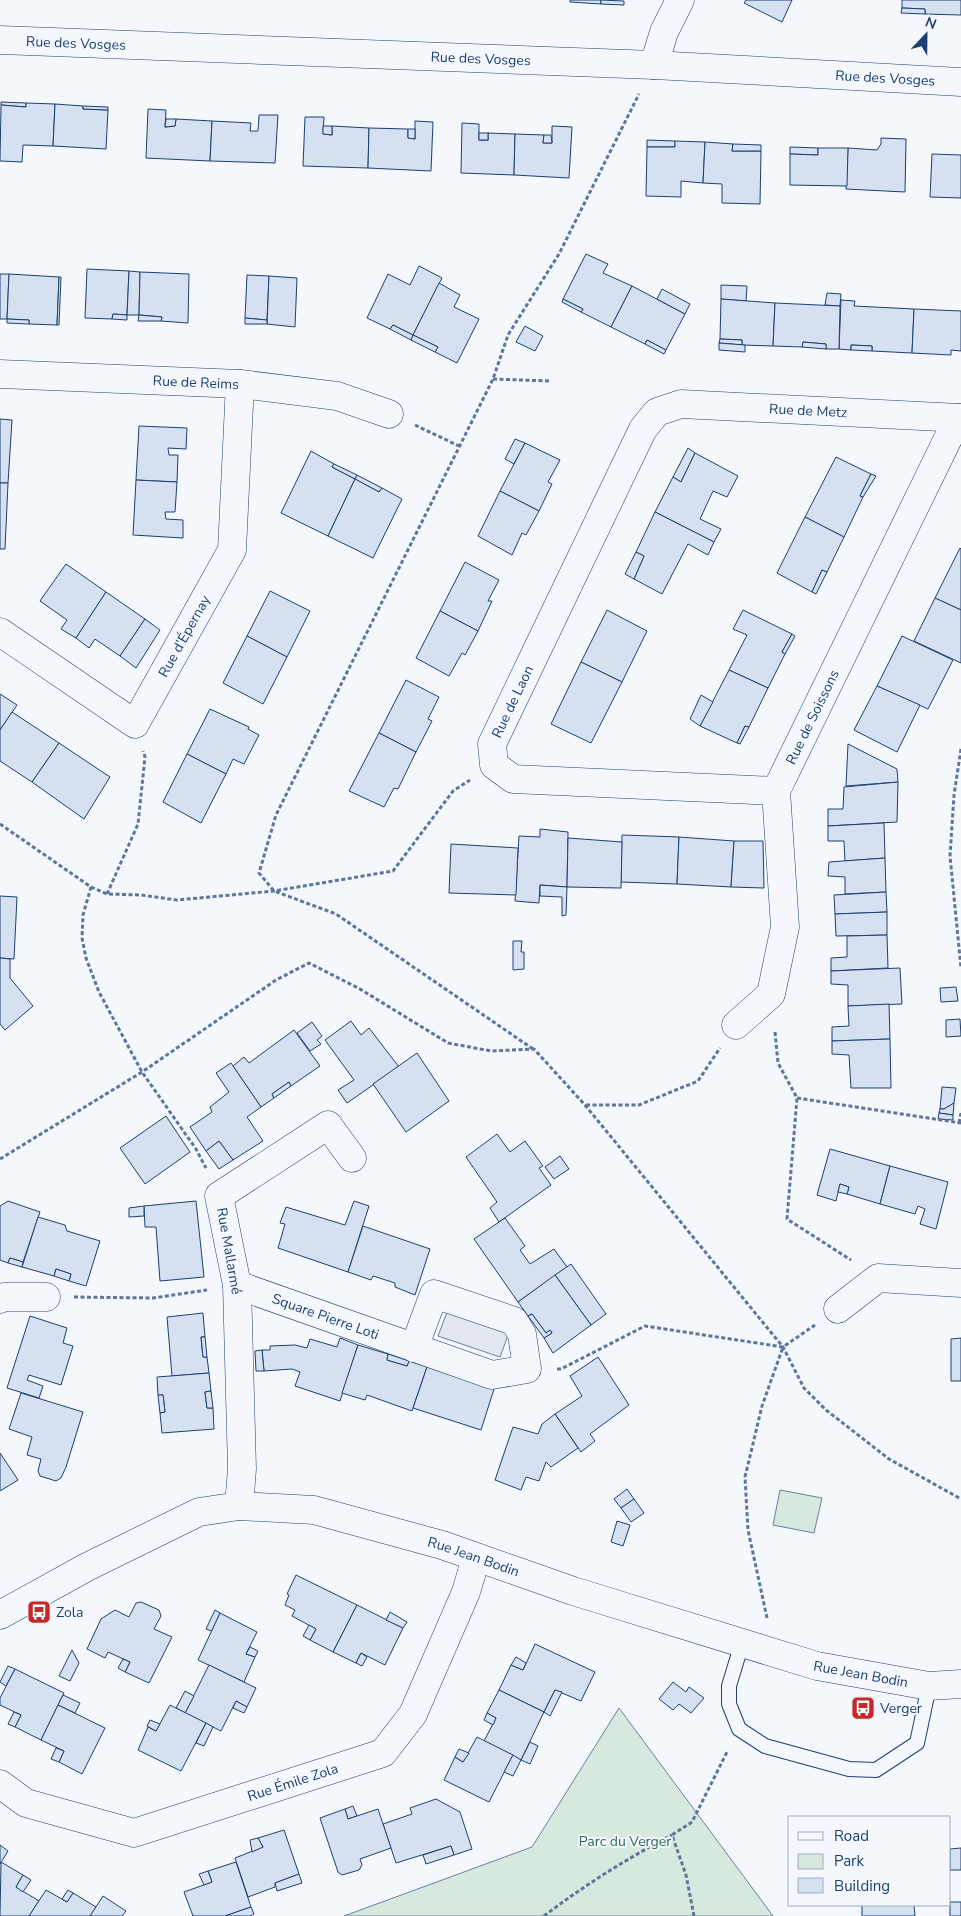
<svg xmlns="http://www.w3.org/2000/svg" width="961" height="1916" font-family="'Nunito Sans',sans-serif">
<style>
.green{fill:#d7e8df;stroke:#687fa3}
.parking{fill:#e3e8f0;stroke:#687fa3}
.building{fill:#d5e0f0;stroke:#1d3f73}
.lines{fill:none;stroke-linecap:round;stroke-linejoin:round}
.service-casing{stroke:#1d3f73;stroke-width:16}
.minor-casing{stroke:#1d3f73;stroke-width:29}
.tertiary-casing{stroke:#1d3f73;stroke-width:29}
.path{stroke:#5e769c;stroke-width:3;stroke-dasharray:4 2.5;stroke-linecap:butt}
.service{stroke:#f4f7fb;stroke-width:14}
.minor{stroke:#f4f7fb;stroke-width:28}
.tertiary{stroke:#f4f7fb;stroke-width:28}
.labels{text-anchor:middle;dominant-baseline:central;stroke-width:4;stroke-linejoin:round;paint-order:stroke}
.street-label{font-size:14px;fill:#1d3f73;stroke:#f4f7fb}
.poi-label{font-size:14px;fill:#1d3f73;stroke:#f4f7fb;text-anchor:start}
.park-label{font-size:14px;fill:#2c6c60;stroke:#f4f7fb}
</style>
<rect width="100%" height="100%" fill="#f4f7fb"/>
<!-- green -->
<g class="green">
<path d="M780 1490 822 1498 814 1533 773 1525Z"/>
<path d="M619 1708 773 1916H344L532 1847Z"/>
</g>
<!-- parking -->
<path class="parking" d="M454 1294 515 1316 500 1357 438 1336Z"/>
<!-- building -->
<g class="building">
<path d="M570 0H601V4L570 2Z"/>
<path d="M601 0 624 1V5L601 4Z"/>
<path d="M746 0H792L782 22 744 3Z"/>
<path d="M902 0H961V15L925 14V9L902 8Z"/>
<path d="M902 8 925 9V14L901 13Z"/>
<path d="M1 102 26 103V107L1 105Z"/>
<path d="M26 103 55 104 53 146 23 145 22 162 0 161 1 105 26 107Z"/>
<path d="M55 104 83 106V109L108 110 106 149 53 146Z"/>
<path d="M83 106 108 107V110L83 109Z"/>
<path d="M148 109 166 110 165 127 175 126 176 119 212 121 210 161 146 158Z"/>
<path d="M259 115H278L275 163 210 161 212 121 251 123 250 131H258Z"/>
<path d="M305 117H324L323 134 332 135V126L369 128 368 168 303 166Z"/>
<path d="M166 119H176L175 126 165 127Z"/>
<path d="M415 121 433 122 431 171 368 168 369 128 408 129V138L415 139Z"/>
<path d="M462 123 479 124V140H488V133L515 134 514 175 461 173Z"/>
<path d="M323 126H332V135L323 134Z"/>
<path d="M552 126 572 127 569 178 514 175 515 134 544 135 543 143H552Z"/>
<path d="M408 129H415V139L408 138Z"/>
<rect x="479" y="133" width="9" height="7"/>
<path d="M544 135H551L552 143H543Z"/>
<path d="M881 138 906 139 905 192 846 189 848 148 877 150 881 144Z"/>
<path d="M647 140 675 141V147H647Z"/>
<path d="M675 141 705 142 703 183 681 181V197L646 196 647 147H675Z"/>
<path d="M705 142 733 144 732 151H761L760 204 722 203V184L703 183Z"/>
<path d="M733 144 761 145V151H732Z"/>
<path d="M790 147 818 148V155L790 154Z"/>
<path d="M818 148H848L847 186 790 185V154L818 155Z"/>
<path d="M932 154 961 155V198L930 197Z"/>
<path d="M586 254 608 264 603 273 632 286 611 327 581 312 583 309 563 299Z"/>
<path d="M419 266 442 278 413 335 393 325 390 329 367 318 388 274 410 285Z"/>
<path d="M87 269 129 271 127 315 113 314 112 319 85 318Z"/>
<path d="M129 271 140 272 139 315H127Z"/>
<path d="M140 272 189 274 188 323 161 321 162 317 139 315Z"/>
<path d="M0 274H9L7 319H0Z"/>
<path d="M9 274 59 277 57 325 29 324V320L7 319Z"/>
<path d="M247 275 269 276 267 320 245 318Z"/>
<path d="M269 276 297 278 295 327 267 324Z"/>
<path d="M59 277H61L59 325H57Z"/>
<path d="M439 283 460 295 454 307 479 319 457 363 435 352 438 347 413 335Z"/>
<path d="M721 285 747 286 746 301 721 299Z"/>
<path d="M632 286 685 314 666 350 647 340 645 344 611 327Z"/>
<path d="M662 289 690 304 685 314 657 299Z"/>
<path d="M827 293 841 294 840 306 825 305Z"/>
<path d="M563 299 583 309 581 312 562 302Z"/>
<path d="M721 299 775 303 773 346 742 345V340L720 339Z"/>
<path d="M841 300 855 301 854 306 914 309 912 353 872 351V346L851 345V350L839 349Z"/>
<path d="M775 303 840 306 839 349H826V344L803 342 802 347 773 346Z"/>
<path d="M914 309 961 311V351L951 350V355L912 353Z"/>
<path d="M113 314 127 315V320L112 319Z"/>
<path d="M139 315 162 317 161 321H138Z"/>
<path d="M245 318 267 320V324H245Z"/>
<path d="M7 319 29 320V324L7 323Z"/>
<path d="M393 325 413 335 411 340 390 329Z"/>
<path d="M525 326 543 336 535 351 516 342Z"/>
<path d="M413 335 438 347 435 352 411 340Z"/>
<path d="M720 339 742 340V345L719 343Z"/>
<path d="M647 340 666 350 664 354 645 344Z"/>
<path d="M803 342 826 344V349L802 347Z"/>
<path d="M719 343 745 345V352L719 350Z"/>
<path d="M851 345 872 346V351L851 350Z"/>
<path d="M0 419 12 420 8 483H0Z"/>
<path d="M139 426 187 428 186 449 168 448 169 455H178L177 482 136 480Z"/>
<path d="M515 439 525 443 514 464 505 459Z"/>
<path d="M525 443 560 460 548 482 552 484 539 511 500 491Z"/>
<path d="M688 448 695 453 681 482 673 477Z"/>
<path d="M311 451 334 464 332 467 355 479 328 536 281 513Z"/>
<path d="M695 453 738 476 727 497 713 491 700 519 721 529 714 542 655 512 673 477 681 482Z"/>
<path d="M836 457 871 474 860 496 863 497 844 537 805 517Z"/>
<path d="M334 464 357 475 355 479 332 467Z"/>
<path d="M871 474 876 476 863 497 860 496Z"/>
<path d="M357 475 382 488 379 492 355 479Z"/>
<path d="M355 479 379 492 382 488 402 499 373 558 328 536Z"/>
<path d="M136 480 177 482 175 512H165L166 519 183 520V538L133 535Z"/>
<path d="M0 483H8L5 549H0Z"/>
<path d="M500 491 539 511 526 535 522 533 512 555 478 536Z"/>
<path d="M655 512 714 542 708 555 688 544 662 594 634 579 644 556 636 552Z"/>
<path d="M805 517 844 537 827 572 822 570 812 592 777 573Z"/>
<path d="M960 548 961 549V610L935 598Z"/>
<path d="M636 552 644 556 634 579 625 574Z"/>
<path d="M465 562 499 580 488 601H492L478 631 440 611Z"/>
<path d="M66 564 106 592 76 638 61 629 67 620 40 601Z"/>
<path d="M822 570 827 572 816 594 812 592Z"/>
<path d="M270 591 310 611 287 657 247 636Z"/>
<path d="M106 592 145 619 120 656 95 639 89 648 76 638Z"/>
<path d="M935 598 961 610V663L914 641Z"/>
<path d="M607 610 647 631 622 682 581 662Z"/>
<path d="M743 610 792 634 782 652 785 654 768 688 729 670 747 635 733 629Z"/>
<path d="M440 611 478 631 465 655 462 653 449 676 416 658Z"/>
<path d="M145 619 160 630 136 668 120 656Z"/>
<path d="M792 634 795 636 785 654 782 652Z"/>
<path d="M247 636 287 657 263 704 223 683Z"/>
<path d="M902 636 953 660 928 709 877 686Z"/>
<path d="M581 662 622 682 591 743 551 724Z"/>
<path d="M729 670 768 688 749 727 745 726 737 743 700 726Z"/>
<path d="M406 680 439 697 428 719 432 721 416 752 379 733Z"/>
<path d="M877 686 920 705 897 752 854 730Z"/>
<path d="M0 694 17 705 0 730Z"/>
<path d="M701 695 713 702 700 726 690 719Z"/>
<path d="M210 709 249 727 248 729 259 735 244 764 233 759 226 774 187 754Z"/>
<path d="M12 712 59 743 32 782 0 761V730Z"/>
<path d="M745 726 749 727 740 744 737 743Z"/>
<path d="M379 733 416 752 398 789 394 788 384 807 349 791Z"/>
<path d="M59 743 110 777 84 819 32 782Z"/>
<path d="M848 744 897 769 898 782 846 786Z"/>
<path d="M187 754 226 774 201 823 163 802Z"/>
<path d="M898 782 897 822 828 826V809H843L844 787Z"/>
<path d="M884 823 885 858 845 861 844 841H828V826Z"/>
<path d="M540 829 568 832 567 887 540 885 539 903 515 901 519 836 540 837Z"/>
<path d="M622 835 679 837 677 884 621 882Z"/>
<path d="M679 837 734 841 731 887 677 884Z"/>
<path d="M568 838 622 842 621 888 567 887Z"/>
<path d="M734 841H763L764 888 731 887Z"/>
<path d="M451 844 518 848 516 895 449 893Z"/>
<path d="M885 858 886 892 845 894V877L828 876 829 862Z"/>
<path d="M540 885 567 887 566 915 562 916V897L540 896Z"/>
<path d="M886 892 887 912 835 914 834 895Z"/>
<path d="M0 896 17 897 14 959 0 958Z"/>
<path d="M887 912V935L836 936 835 914Z"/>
<path d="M887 935 888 968 831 971V958L847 957V936Z"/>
<path d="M513 941H522L521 952H524V969L513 970Z"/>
<path d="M0 958 10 959V978L33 1006 5 1030 0 1024Z"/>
<path d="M900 968 902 1004 848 1006V985L831 984V971Z"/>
<path d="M956 987 958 1001 941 1002 940 988Z"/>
<path d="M889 1004 890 1039 832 1041V1027L849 1026 848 1006Z"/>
<path d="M960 1019 961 1036 946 1037V1020Z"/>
<path d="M351 1021 361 1035 369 1028 399 1067 347 1103 338 1090 354 1080 325 1040Z"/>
<path d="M312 1022 322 1036 317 1040 321 1044 310 1051 297 1033Z"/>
<path d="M294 1030 320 1066 291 1086 289 1082 272 1094 274 1098 261 1107 233 1066 244 1057 249 1063Z"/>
<path d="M890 1039 891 1088H851L849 1055 832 1054V1041Z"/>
<path d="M417 1053 449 1101 406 1132 373 1084Z"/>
<path d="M231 1063 261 1107 247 1117 263 1141 233 1160 219 1141 206 1151 190 1127 212 1112 210 1107 229 1092 216 1073Z"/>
<path d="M289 1082 291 1086 274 1098 272 1094Z"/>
<path d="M942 1087 956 1088 954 1103 944 1109H940Z"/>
<path d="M954 1103 953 1115 939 1113 940 1109H944Z"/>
<path d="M939 1113 953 1115V1120L938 1119Z"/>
<path d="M166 1116 190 1152 145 1184 120 1148Z"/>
<path d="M497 1134 510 1152 525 1141 543 1166 539 1168 551 1185 499 1222 490 1208 497 1202 466 1157Z"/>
<path d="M219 1141 233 1160 219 1169 206 1151Z"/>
<path d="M830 1149 890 1166 880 1204 847 1194 849 1187 840 1184 836 1201 817 1195Z"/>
<path d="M560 1156 569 1169 554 1179 545 1167Z"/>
<path d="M890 1166 948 1182 936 1229 920 1224 925 1209 918 1206 915 1214 880 1204Z"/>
<path d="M840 1184 849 1187 847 1194 838 1192Z"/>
<path d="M8 1201 40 1212 23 1262 10 1258 8 1263 0 1260V1206Z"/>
<path d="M196 1201 204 1277 160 1281 156 1227H145L144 1206Z"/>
<path d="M354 1201 369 1206 348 1272 278 1248 285 1224 280 1223 286 1207 345 1225Z"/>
<path d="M144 1206V1216L129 1217V1208Z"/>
<path d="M38 1217 65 1225 67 1231 100 1241 86 1286 69 1281 71 1274 56 1269 54 1276 22 1267Z"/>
<path d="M505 1218 525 1246 520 1250 530 1264 554 1249 567 1267 518 1302 474 1239Z"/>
<path d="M363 1226 430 1249 415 1295 395 1287V1283L373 1276 371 1280 348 1272Z"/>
<path d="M10 1258 23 1262 22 1267 8 1263Z"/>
<path d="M571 1264 606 1314 591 1325 555 1275Z"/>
<path d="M56 1269 71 1274 69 1281 54 1276Z"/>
<path d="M555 1275 591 1325 553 1353 544 1338 552 1333 550 1330 546 1333 532 1314 528 1316 518 1302Z"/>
<path d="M203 1313 205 1337H201L203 1357H207L209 1373 172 1376 167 1317Z"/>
<path d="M532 1314 546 1333 550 1330 552 1333 544 1338 528 1316Z"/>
<path d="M30 1316 67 1328 63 1343 73 1346 61 1385 29 1375 27 1380 43 1386 39 1398 7 1388Z"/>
<path d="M201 1337H205L207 1357H203Z"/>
<path d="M340 1338 358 1345 340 1401 295 1386 300 1372 292 1369 264 1371 262 1350H270V1346L295 1345 307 1348 310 1339 337 1347Z"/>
<path d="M961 1338V1381H951V1339Z"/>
<path d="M358 1345 388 1354 387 1360 407 1366 409 1361 427 1367 412 1411 367 1395 365 1400 342 1393Z"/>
<path d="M262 1350 264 1371H256L255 1351Z"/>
<path d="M388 1354 409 1361 407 1366 387 1360Z"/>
<path d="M598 1357 629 1405 590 1434 595 1441 581 1452 555 1414 582 1396 570 1376Z"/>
<path d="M427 1367 494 1389 481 1430 413 1408Z"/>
<path d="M209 1373 211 1391 205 1392 207 1408H213L214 1429 162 1433 160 1413 165 1412 163 1395H158L157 1377Z"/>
<path d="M211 1391 213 1408H207L205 1392Z"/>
<path d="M21 1393 83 1412 66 1467 61 1478 56 1481 40 1476 38 1471 41 1459 27 1455 32 1437 9 1429Z"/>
<path d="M158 1395H163L165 1412 160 1413Z"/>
<path d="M555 1414 578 1448 551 1467 546 1462 539 1481 526 1477 521 1490 495 1480 513 1427 538 1434 542 1424Z"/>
<path d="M0 1453 18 1480 0 1491Z"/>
<path d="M627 1489 634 1499 621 1508 614 1499Z"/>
<path d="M634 1499 644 1513 631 1522 621 1508Z"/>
<path d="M617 1521 630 1525 623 1546 611 1542Z"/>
<path d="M296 1575 357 1605 333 1652 310 1640 316 1629 292 1616 295 1610 285 1605 289 1595 287 1594Z"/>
<path d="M141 1602 159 1610 161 1616 154 1629 172 1637 149 1683 125 1672 130 1662 108 1652 105 1658 87 1649 101 1619 115 1610 129 1617 136 1603Z"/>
<path d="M357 1605 403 1628 385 1665 361 1653 356 1663 333 1652Z"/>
<path d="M215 1610 220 1613 212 1631 206 1629Z"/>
<path d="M390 1612 407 1622 403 1628 386 1620Z"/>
<path d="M220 1613 257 1632 246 1654 255 1657 244 1682 198 1660Z"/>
<path d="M309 1625 316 1629 310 1640 303 1636Z"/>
<path d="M535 1644 595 1672 581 1701 555 1690 544 1712 499 1690 511 1665 523 1670Z"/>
<path d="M250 1647 258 1651 255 1657 246 1654Z"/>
<path d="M72 1650 79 1663 70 1681 59 1676Z"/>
<path d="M361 1653 367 1657 362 1666 356 1663Z"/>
<path d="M516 1657 526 1663 523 1670 511 1665Z"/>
<path d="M123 1659 130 1662 125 1672 118 1668Z"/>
<path d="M209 1665 256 1688 247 1707 236 1701 221 1731 185 1713Z"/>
<path d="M8 1666 15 1669 6 1686 0 1682Z"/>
<path d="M15 1669 64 1693 41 1740 15 1727 21 1715 0 1705V1698Z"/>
<path d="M673 1682 686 1692 689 1687 704 1698 691 1713 679 1704 673 1710 659 1699Z"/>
<path d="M499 1690 544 1712 521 1760 484 1741 496 1718 487 1713Z"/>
<path d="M555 1690 562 1692 550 1716 544 1712Z"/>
<path d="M185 1691 194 1696 185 1713 176 1708Z"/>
<path d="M63 1695 80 1703 75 1713 58 1705Z"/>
<path d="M236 1701 247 1707 244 1713 233 1708Z"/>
<path d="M58 1705 105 1728 82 1774 59 1762 64 1751 41 1740Z"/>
<path d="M170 1705 206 1723 181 1771 138 1750 148 1727 156 1731Z"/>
<path d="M14 1712 21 1715 15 1727 8 1724Z"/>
<path d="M487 1713 496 1718 493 1725 484 1720Z"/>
<path d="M150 1720 160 1724 156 1731 147 1726Z"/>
<path d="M206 1723 213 1727 204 1746 196 1743Z"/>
<path d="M477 1737 513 1755 489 1802 444 1780 455 1757 463 1762Z"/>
<path d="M530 1742 538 1746 530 1764 521 1760Z"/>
<path d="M56 1748 64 1751 59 1762 51 1759Z"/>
<path d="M459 1749 469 1753 463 1762 455 1757Z"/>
<path d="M513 1755 521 1760 513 1776 504 1772Z"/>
<path d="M436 1799 460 1812 472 1849 454 1855 451 1846 396 1863 383 1824 412 1814 410 1808Z"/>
<path d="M353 1806 357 1816 348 1819 345 1809Z"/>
<path d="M345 1809 348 1819 378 1809 391 1848 360 1859 362 1865 359 1870 342 1875 338 1872 320 1818Z"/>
<path d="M284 1830 299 1874 275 1883V1887L248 1897 235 1858 263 1847 258 1838Z"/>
<path d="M258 1838 263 1847 252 1852 250 1840Z"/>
<path d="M0 1845 8 1851 0 1864Z"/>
<path d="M451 1846 454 1855 426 1864 423 1855Z"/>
<path d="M961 1848V1870H950V1849Z"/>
<path d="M1 1862 23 1875 16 1887 39 1901 29 1916H0Z"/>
<path d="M236 1862 251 1907 225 1916H193L184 1892 212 1882 208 1871Z"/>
<path d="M208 1871 212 1882 204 1885 199 1874Z"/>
<path d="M299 1874 302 1883 277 1891 275 1883Z"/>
<path d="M23 1875 31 1880 23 1892 16 1887Z"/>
<path d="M46 1890 67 1902 73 1893 96 1907 90 1916H29Z"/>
<path d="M68 1890 73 1893 67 1902 62 1899Z"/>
<path d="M103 1896 126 1911 122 1916H90Z"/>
<rect x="950" y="1902" width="11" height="14"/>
<path d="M862 1905H914L915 1916H862Z"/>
<path d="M251 1907 254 1914 250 1916H225Z"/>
</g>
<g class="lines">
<!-- service casing -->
<g class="service-casing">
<path id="service" d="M742 1643 729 1686V1704L739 1729 765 1746 849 1769 876 1770 917 1743 929 1686"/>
</g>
<!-- minor casing -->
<g class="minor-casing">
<g id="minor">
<path d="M654 65 664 32 680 0"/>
<path id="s1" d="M0 374 240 384 337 396 389 414"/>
<path id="s2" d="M0 632 135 724 232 550 240 384"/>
<path id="s3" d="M776 791 513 779 494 765 492 744 643 429 657 412 681 404 961 418"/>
<path id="s4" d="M736 1025 771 994 785 927 776 791 958 418"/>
<path id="s5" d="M237 1285 492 1375 527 1369 522 1334 514 1321 434 1294 414 1348"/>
<path d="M0 1299 4 1297H46"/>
<path d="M838 1309 878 1278 961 1283"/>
<path d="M239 1506 242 1469 237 1285 219 1196 328 1125 352 1158"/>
<path id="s6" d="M0 1784 26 1803 134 1833 383 1753 413 1714 466 1592 476 1558"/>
</g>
</g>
<!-- tertiary casing -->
<g class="tertiary-casing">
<g id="tertiary">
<path id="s7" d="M0 40 654 65 961 82"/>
<path id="s8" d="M0 1615 87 1567 199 1512 239 1506 314 1510 442 1545 573 1591 817 1666 929 1686 961 1684"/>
</g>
</g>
<!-- path -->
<g class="path">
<path d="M493 379 549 381"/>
<path d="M415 425 459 446"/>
<path d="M961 749 954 795 950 856 961 968"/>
<path d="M0 824 91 887 83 915 82 938 86 958 99 992 142 1072 196 1149 206 1168"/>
<path d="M91 887 107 894 141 895 177 900 274 891 393 871 453 791 470 780"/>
<path d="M107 894 138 824 145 757 143 751"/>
<path d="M775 1032 778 1063 797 1098 787 1219 851 1260"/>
<path d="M533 1049 336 914 274 891 259 873 276 815 493 379 508 335 559 254 639 94"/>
<path d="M797 1098 961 1123"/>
<path d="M586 1105H639L698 1081 720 1048"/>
<path d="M959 1123 961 1113"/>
<path d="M0 1159 142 1072 276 980 309 963 360 989 448 1043 491 1051 534 1049 585 1105 783 1347 804 1388 826 1410 889 1459 961 1499"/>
<path d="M74 1297 153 1298 207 1290"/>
<path d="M557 1369H561L645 1326 783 1347 815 1325"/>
<path d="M767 1618 748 1530 745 1477 762 1406 783 1347"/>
<path d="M544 1916C585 1885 626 1859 672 1835"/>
<path d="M694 1916 686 1875 672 1835 692 1822 728 1750"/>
</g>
<!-- service -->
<use href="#service" class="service"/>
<!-- minor -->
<use href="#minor" class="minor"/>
<!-- tertiary -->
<use href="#tertiary" class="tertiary"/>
</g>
<!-- icons -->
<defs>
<g id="bus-square" transform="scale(1.25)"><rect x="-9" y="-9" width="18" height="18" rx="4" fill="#c62828" stroke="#f4f7fb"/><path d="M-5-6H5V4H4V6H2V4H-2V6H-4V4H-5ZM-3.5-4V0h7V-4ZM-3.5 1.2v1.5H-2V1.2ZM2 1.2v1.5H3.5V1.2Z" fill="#fff"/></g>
</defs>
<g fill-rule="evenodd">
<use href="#bus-square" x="39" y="1612"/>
<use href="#bus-square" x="863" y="1708"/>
</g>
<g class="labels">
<!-- street labels -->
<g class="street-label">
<text stroke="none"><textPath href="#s7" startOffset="76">Rue des Vosges</textPath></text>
<text stroke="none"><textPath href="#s7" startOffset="481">Rue des Vosges</textPath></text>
<text stroke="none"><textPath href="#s7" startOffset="886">Rue des Vosges</textPath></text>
<text stroke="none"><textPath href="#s1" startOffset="196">Rue de Reims</textPath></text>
<text stroke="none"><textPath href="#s3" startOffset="832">Rue de Metz</textPath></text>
<text stroke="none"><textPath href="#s2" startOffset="264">Rue d’Épernay</textPath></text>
<text stroke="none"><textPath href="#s3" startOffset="355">Rue de Laon</textPath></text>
<text stroke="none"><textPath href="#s4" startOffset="334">Rue de Soissons</textPath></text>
<text transform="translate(229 1251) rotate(80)">Rue Mallarmé</text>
<text stroke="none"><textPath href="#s5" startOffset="94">Square Pierre Loti</textPath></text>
<text stroke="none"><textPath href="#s8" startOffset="506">Rue Jean Bodin</textPath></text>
<text stroke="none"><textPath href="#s8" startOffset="911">Rue Jean Bodin</textPath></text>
<text stroke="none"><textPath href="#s6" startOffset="311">Rue Émile Zola</textPath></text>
</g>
<!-- poi labels -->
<g class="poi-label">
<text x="56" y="1612">Zola</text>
<text x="880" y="1708">Verger</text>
</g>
<!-- park labels -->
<g class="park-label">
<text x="625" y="1841">Parc du Verger</text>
</g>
</g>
<!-- legend -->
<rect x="788" y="1816" width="162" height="90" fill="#f4f7fb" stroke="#9eadc5"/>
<rect x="798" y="1832" width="25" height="8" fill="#f4f7fb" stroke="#9eadc5"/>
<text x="834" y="1841" font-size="15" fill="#1d3f73">Road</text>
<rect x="798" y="1854" width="25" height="15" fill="#d7e8df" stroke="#9eadc5"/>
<text x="834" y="1866" font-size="15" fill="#1d3f73">Park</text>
<rect x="798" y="1878" width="25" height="15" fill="#d5e0f0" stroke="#9eadc5"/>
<text x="834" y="1891" font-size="15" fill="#1d3f73">Building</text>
<!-- north arrow -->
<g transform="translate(926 35) rotate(22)" stroke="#f4f7fb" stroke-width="4" paint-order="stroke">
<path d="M0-4L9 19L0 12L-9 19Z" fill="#1d3f73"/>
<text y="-8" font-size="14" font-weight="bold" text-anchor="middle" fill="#1d3f73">N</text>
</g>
</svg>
